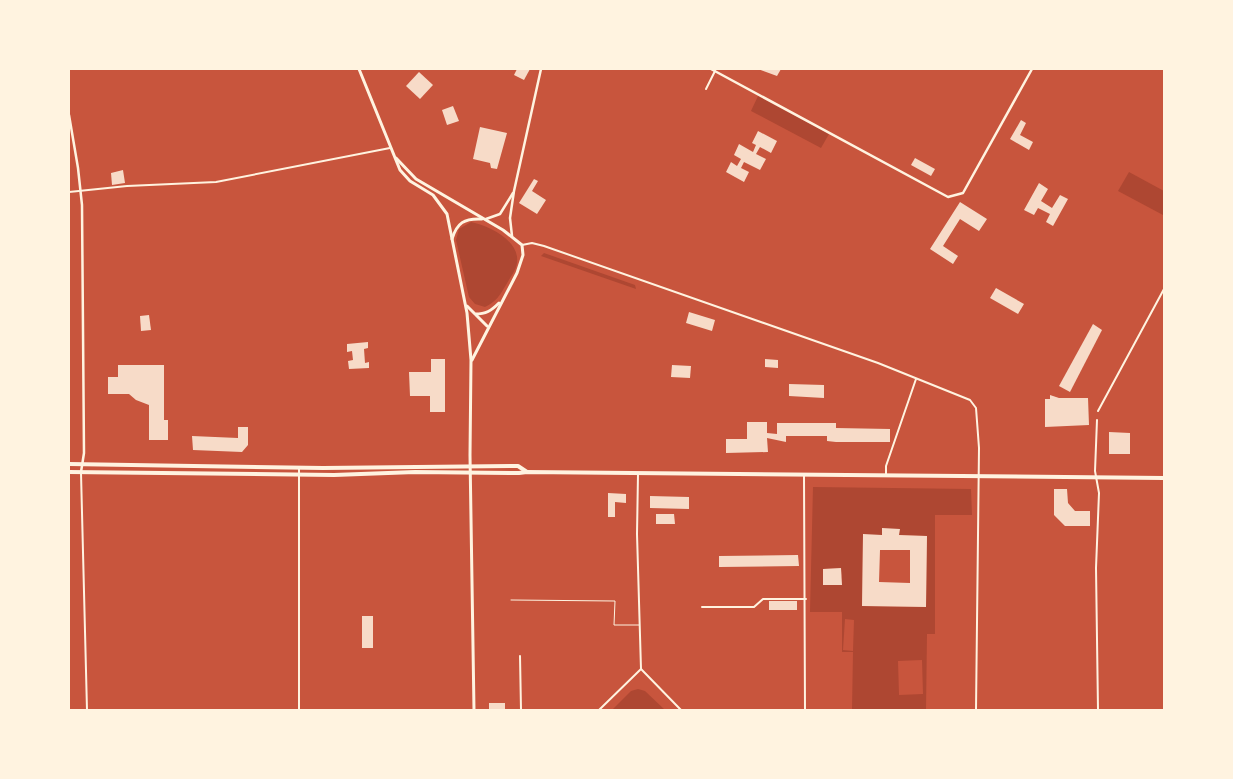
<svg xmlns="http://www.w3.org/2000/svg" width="1233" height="779" font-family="'PT Sans Narrow',sans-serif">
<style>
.green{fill:#ae4732;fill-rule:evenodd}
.building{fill:#f7dbc8;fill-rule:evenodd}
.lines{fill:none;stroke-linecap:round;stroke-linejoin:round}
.service{stroke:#fff3e0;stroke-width:1}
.minor{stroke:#fff3e0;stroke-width:2}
.tertiary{stroke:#fff3e0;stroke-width:2.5}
.secondary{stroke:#fff3e0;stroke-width:3}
.primary{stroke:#fff3e0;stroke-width:4}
</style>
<rect width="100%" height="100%" fill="#c8553d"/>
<!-- green -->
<g class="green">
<path d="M758 96 829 134 821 148 751 111Z"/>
<path d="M1129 172 1164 191 1163 215 1118 191Z"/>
<path d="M471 222C491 226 524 243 516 267 514 273 509 279 506 285 500 295 496 302 485 307L475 304 469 297 456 240 459 229Z"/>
<path d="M544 253 635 285 636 289 541 256Z"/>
<path d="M813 487 971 489 972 515H935V634H927L926 710H852L853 652H842V612H810ZM883 529H899V535L927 536 926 607 862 606 863 535H882ZM841 568 842 585H823V569ZM845 619 854 620 853 651 843 650ZM922 660 923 694 899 695 898 661Z"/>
<path d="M638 689 645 691 665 710H612L631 691Z"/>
</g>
<!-- building -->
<g class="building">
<path d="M517 69H530L524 80 514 75Z"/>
<path d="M758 69H781L777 76Z"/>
<path d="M419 72 433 85 420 99 406 86Z"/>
<path d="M453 106 459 121 447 125 442 110Z"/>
<path d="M1021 120 1026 123 1020 135 1033 142 1029 150 1010 139Z"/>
<path d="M480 127 507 133 497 169 491 168 490 163 473 159Z"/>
<path d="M758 131 777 141 771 153 760 147 756 154 766 159 760 170 744 162 741 168 749 172 744 182 726 172 731 162 737 166 741 159 734 155 739 144 753 152 756 145 752 143Z"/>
<path d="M915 158 935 169 931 176 911 165Z"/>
<path d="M123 170 125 183 112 185 111 173Z"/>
<path d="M534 179 538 181 532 191 546 200 537 214 519 203Z"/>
<path d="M1039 183 1048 189 1041 201 1052 208 1060 195 1068 199 1053 226 1046 222 1050 214 1038 208 1034 215 1024 210Z"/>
<path d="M960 202 987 219 979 231 960 219 943 246 958 256 953 264 930 249Z"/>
<path d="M996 288 1024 304 1018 314 990 298Z"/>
<path d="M689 312 715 320 712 331 686 323Z"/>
<path d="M149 315 151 330 141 331 140 316Z"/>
<path d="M1093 324 1102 330 1070 392 1059 386Z"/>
<path d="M368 342V348L364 349 365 363 369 362V368L349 369 348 361 353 360 352 351 347 352V344Z"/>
<path d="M431 359H445V412H430V396H410L409 372H431Z"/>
<path d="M765 359 778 360V368L765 367Z"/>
<path d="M118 365H164V420H168V440H149V405L136 400 129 394H108V377H118Z"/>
<path d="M672 365 691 366 690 378 671 377Z"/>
<path d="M789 384 824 385V398L789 396Z"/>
<path d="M1050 395 1059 398H1088L1089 425 1045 427V399H1050Z"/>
<path d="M747 422H767V433L777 434V423H836V428L890 429V442H836L827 441V436H786V442L767 438 768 452 726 453V439H747Z"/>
<path d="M238 427H248V445L242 452 193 450 192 436 238 438Z"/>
<path d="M1109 432 1130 433V454H1109Z"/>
<path d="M1054 489H1067L1068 503 1075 511H1090V526H1065L1054 515Z"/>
<path d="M608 493 626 494V503L615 502V517H608Z"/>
<path d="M650 496 689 497V509L650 508Z"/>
<path d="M656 514H674L675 524H656Z"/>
<path d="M882 528 900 529 899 535 927 536 926 607 862 606 863 534 882 535ZM880 550H910V583L879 582Z"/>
<path d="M798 555 799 566 719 567V556Z"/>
<path d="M841 568 842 585H823V569Z"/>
<rect x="769" y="601" width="28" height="9"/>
<rect x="362" y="616" width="11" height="32"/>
<rect x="489" y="703" width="16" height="7"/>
</g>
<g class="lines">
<!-- service -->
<path class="service" d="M511 600 615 601 614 625H639"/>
<!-- minor -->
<g class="minor">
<path d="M706 89 715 71"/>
<path d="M69 192 127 186 216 182 390 148"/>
<path d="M522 245 532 243 544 246 878 363 970 400 976 408 979 448 976 710"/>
<path d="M1098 411 1164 289"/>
<path d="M1097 420 1095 471 1099 493 1096 568 1098 710"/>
<path d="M81 473 87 710"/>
<path d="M638 474 637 534 641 669"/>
<path d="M886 474V466L916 379"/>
<path d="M804 475 805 710"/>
<path d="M702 607H754L763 599H806"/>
<path d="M520 656 521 710"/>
<path d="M299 710V468"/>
<path d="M599 710 641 669 681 710"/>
</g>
<!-- tertiary -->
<g class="tertiary">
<path d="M711 69 948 197 963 193 1032 69"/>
<path d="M69 115 78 168 82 205 84 453 81 472"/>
<path d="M486 219 500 214 513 193"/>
<path d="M512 236 510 218 514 191 541 69"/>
</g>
<!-- secondary -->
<g class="secondary">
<path d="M359 69 400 170 410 181 433 195 447 214 467 313 471 360 470 455 474 710"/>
<path d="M396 158 416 179 503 230 522 245 523 255 517 273 472 360"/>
<path d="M452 239C457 223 464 218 482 219"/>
<path d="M467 306 475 314C486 314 491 311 499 303"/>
<path d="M476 315 487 326"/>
</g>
<!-- primary -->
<g class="primary">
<path d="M69 464 323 468 518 466 527 472"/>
<path d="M69 472 334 475 415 472 519 473 527 472 1164 478"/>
</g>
</g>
<!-- border -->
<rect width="1233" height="779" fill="none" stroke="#fff3e0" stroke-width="140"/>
</svg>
